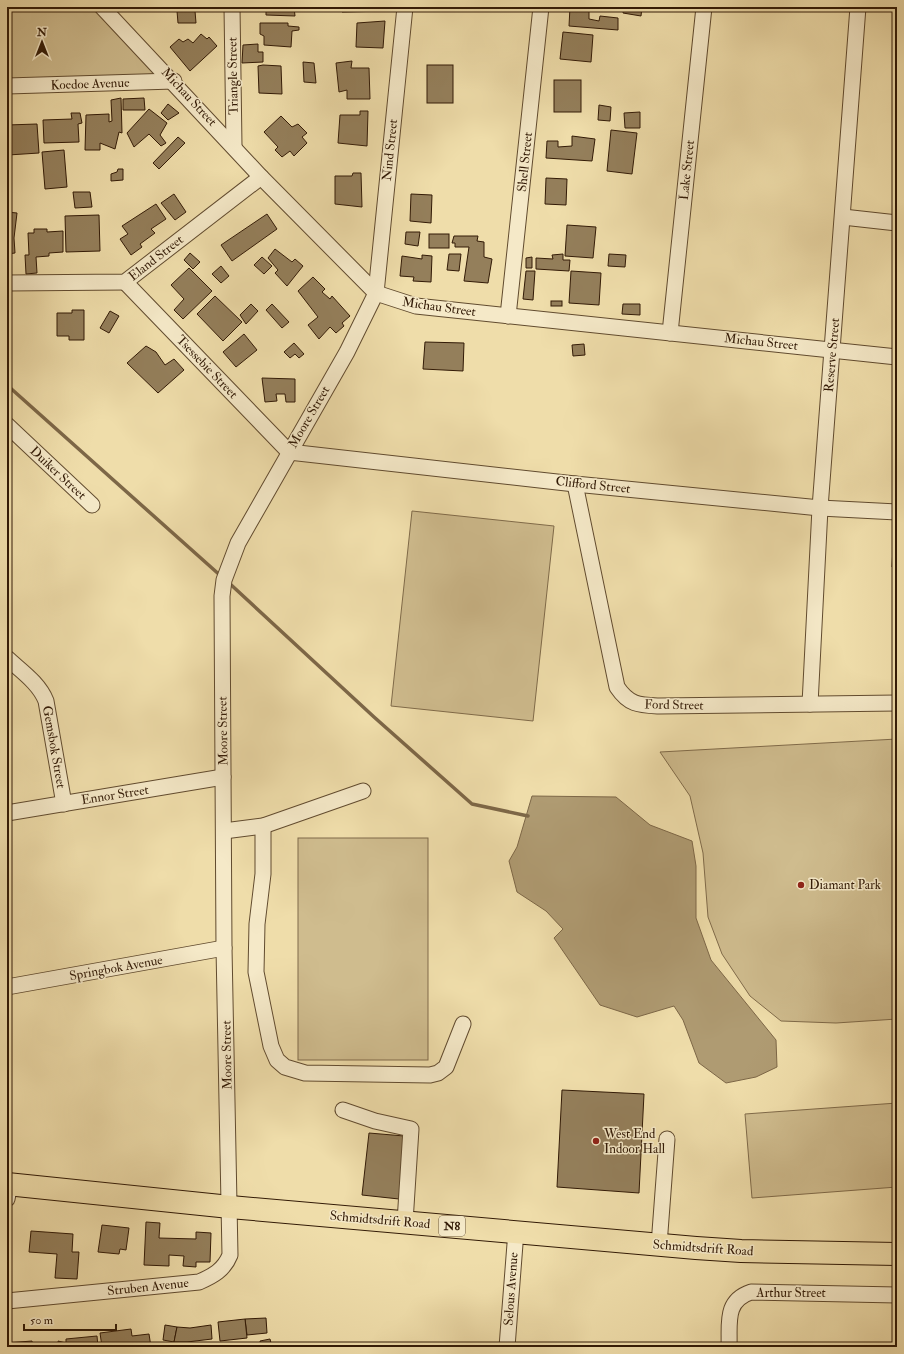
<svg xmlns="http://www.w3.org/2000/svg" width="904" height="1354" font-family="'IM FELL Double Pica',serif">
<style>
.green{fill:#cfbc8e;stroke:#806b4a}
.water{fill:#af9b72;stroke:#7d6747}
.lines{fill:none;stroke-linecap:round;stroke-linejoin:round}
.stream{stroke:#7d6747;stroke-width:3.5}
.building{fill:#947f5b;stroke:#321a06}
.minor-casing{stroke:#614b2f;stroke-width:17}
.highway-casing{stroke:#321a06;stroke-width:24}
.minor{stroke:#f5e9c8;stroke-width:15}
.highway{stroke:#efddaa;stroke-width:22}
.poi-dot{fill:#8f2418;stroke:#f5e9c8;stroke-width:1.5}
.labels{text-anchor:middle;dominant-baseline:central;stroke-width:3;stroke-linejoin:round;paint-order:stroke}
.shield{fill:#f5e9c8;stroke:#6c5840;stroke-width:1}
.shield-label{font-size:12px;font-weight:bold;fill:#321a06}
.street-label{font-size:13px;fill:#321a06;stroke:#f5e9c8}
.poi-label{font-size:13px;fill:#321a06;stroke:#f5e9c8;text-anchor:start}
</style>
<rect width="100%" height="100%" fill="#efddaa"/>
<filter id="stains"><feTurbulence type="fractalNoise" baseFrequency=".005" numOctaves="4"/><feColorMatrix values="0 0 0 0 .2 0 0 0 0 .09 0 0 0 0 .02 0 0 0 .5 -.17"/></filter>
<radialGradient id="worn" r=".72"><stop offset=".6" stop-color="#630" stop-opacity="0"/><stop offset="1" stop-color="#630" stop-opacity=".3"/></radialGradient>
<!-- green -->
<g class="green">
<path d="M7 7H95L161 75 7 80Z"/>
<path d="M412 511 554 526 533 721 391 706Z"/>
<path d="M897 739V1019L836 1023 781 1021 750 996 722 954 708 917 703 853 690 796 660 752Z"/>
<rect x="298" y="838" width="130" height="222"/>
<path d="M897 1103V1187L752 1198 745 1114Z"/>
</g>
<!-- water -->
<path class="water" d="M532 796 616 797 650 825 692 841 696 866V918L711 960 776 1040 777 1067 756 1077 726 1083 699 1063 683 1020 674 1006 637 1017 600 1005 554 938 563 929 546 911 517 892 509 861 517 847Z"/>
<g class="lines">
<!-- stream -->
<g class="stream">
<path d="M7 385 222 577"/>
<path d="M228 582 374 717 472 804 528 816"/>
</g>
</g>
<!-- building -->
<g class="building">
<path d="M266 7H294L295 16 266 15Z"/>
<path d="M341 7H390V11L342 12Z"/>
<path d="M570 7H599L589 9V19L599 21 600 16 618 18V30L569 26Z"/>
<path d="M624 7H642L641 16 623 13Z"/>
<path d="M177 11H195L196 23H178Z"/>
<path d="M385 21 383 48 356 47 357 23Z"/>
<path d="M260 23H288V26L299 27V30L292 31 291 47 264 45V36L260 34Z"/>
<path d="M563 32 593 35 591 62 560 59Z"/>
<path d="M201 34 207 39 209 37 217 46 190 71 170 47 179 39 183 42 188 39 193 43Z"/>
<path d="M258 44V52H263V62L242 63 243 45Z"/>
<path d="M352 61 351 68H369L370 99H347V90L339 92 336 63Z"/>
<path d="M303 62 314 63 316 83 304 82Z"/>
<path d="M263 65 281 66 282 94 259 93 258 66Z"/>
<rect x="427" y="65" width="26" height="38"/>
<rect x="554" y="80" width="27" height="32"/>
<path d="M121 98 122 133 119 132 115 149 100 143V150H85L86 115 109 114V122L112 121 111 100Z"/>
<path d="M144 98 145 110H123V99Z"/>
<path d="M168 104 179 113 168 120 161 113Z"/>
<path d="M599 105 611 107 610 121 598 120Z"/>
<path d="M149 109 167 123 160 135 166 143 161 146 149 134 134 147 127 133Z"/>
<path d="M360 111H368L367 146 338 143 340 115H360Z"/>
<path d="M640 112V128H625L624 113Z"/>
<path d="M71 113H80L82 123 78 124 79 142 44 143 43 120 72 119Z"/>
<path d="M281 116 292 127 298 124 307 133 302 137 307 143 294 156 290 151 282 157 275 150 278 147 264 132Z"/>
<path d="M37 124 39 153 8 155 7 125Z"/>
<path d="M611 130 637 133 632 174 607 171Z"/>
<path d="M572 136 595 139 592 161 546 158 547 141H558V147L572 146Z"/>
<path d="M178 137 185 143 159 169 153 163Z"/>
<path d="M64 150 67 187 45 189 42 152Z"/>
<path d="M118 169H123V180L111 181V174L117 172Z"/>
<path d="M353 173H361L362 207 335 204V176H352Z"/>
<path d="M546 178 567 179 566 205 545 204Z"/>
<path d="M73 192H90L92 207 75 208Z"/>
<path d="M174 194 186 212 175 220 161 203Z"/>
<path d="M411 194 432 195 431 223 410 221Z"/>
<path d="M156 204 166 219 151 229 155 233 140 244 142 247 131 255 120 239 128 234 122 226Z"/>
<path d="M7 212 17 213 14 238 15 253 7 254Z"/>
<path d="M267 214 277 229 232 261 221 245Z"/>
<path d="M99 215 100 251 66 252 65 216Z"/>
<path d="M567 225 596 227 593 258 565 256Z"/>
<path d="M34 229H47V232L63 231V252L49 253V256L36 257 37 273 26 274 25 255H29L28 233H34Z"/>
<path d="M406 232H420L418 246 405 244Z"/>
<rect x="429" y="234" width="20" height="14"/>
<path d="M454 236H478L477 241 484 242V257L492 259 488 283 464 281 469 247H455V243H452Z"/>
<path d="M275 249 292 262 295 259 303 266 287 286 275 273 278 270 268 258Z"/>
<path d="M190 253 200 262 193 269 184 260Z"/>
<path d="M449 254H461L459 271 447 270Z"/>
<path d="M563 254V260H570L569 271 536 269V258L553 259 552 255Z"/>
<path d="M609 254 626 255 625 267 608 266Z"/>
<path d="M422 255 432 256 431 282 413 281 414 277 400 276 402 256 422 259Z"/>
<path d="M262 257 272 266 264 274 254 265Z"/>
<path d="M532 257V268H526V258Z"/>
<path d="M221 266 229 276 221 283 212 274Z"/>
<path d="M189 268 212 291 183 319 174 310 184 299 171 285Z"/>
<path d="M526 271H535L533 300 523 299Z"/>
<path d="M571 271 601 273 599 305 569 303Z"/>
<path d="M313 277 325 289 322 292 330 299 332 296 350 316 342 323 344 326 336 333 330 327 319 339 308 325 318 317 298 291Z"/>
<path d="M215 296 242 322 223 341 197 314Z"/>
<rect x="551" y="301" width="11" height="5"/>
<path d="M251 304 258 311 246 324 240 315Z"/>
<path d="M272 304 289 322 282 328 266 310Z"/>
<path d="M623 304H640V315L622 314Z"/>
<path d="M72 310H84V340H69V336H57V313H72Z"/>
<path d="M110 311 119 316 109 333 100 328Z"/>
<path d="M244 334 257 350 236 367 223 352Z"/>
<path d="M425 342 464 343 463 371 423 369Z"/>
<path d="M294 343 304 354 299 358 295 354 290 358 284 352Z"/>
<path d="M584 344 585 355 573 356 572 345Z"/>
<path d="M146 346 156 352 165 365 174 359 184 370 158 393 127 363Z"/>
<path d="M262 378 295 379V402H286L285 394H276L277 401 265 402Z"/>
<path d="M893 547H897V567H892Z"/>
<path d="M562 1090 644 1094 639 1193 557 1187Z"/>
<path d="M369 1133 404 1136 399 1199 362 1195Z"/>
<path d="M146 1222 160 1223 159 1238 196 1239V1232L211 1233 210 1262H196V1267L183 1266 184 1256 169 1255V1266L144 1265Z"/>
<path d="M102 1225 129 1228 126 1250 120 1249 119 1254 98 1252Z"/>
<path d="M31 1231 73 1234 72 1252H79L77 1279 55 1278 57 1254 29 1252Z"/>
<path d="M266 1318 267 1333 247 1335 245 1319Z"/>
<path d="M245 1319 247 1338 220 1341 218 1322Z"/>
<path d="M165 1325 177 1327 174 1342 163 1340Z"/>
<path d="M211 1325 212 1339 187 1342H174L177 1327 190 1328Z"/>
<path d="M131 1329 132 1336 149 1334 151 1347H102L100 1333Z"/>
<path d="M97 1336 98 1347H59L58 1341 66 1343V1339Z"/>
<path d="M270 1339 272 1347H261L260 1341Z"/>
<path d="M32 1341 33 1347H7V1343Z"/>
</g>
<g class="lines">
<!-- minor casing -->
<g class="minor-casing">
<g id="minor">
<path d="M102 7 261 177 376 293 416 306 897 357"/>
<path d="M232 7 234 146"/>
<path d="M7 86 174 81"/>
<path d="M843 217 897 223"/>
<path d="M125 282 289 452 575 484 820 508 897 512"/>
<path d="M7 283 125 282 261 177"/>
<path d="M508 316 541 7"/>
<path d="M670 333 704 7"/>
<path d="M7 425 92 505"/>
<path d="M575 484 617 687C629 705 639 705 659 706L897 703"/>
<path d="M7 658C21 671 39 683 46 701L64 804"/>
<path d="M810 704 820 508 858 7"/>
<path d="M7 813 223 777"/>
<path d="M263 826V874L257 924 256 972 271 1046 277 1060 285 1067 305 1073 430 1075 438 1073 446 1067 463 1024"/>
<path d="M224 831 263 826 363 791"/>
<path d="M7 987 224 948"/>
<path d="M343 1110 375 1121 411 1129 405 1222"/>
<path d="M7 1199 10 1184"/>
<path d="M659 1245 667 1139"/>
<path d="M7 1301 199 1282C213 1276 224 1270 230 1255L224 948 222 596 224 580 238 543 347 352 376 293 405 7"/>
<path d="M507 1347 516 1231"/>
<path d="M729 1347C730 1324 724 1301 751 1292L897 1295"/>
</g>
</g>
<!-- highway casing -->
<g class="highway-casing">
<path id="highway" d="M7 1184 230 1207 696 1248 741 1251 897 1254"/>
</g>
<!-- minor -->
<use href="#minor" class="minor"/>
<!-- highway -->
<use href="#highway" class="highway"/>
</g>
<!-- markers -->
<g class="poi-dot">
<circle cx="801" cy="885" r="4"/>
<circle cx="596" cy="1141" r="4"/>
</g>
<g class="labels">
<!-- shield labels -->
<rect class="shield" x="439" y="1216" width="26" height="20" rx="3"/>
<g class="shield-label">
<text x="452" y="1226">N8</text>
</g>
<!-- street labels -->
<g class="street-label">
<text transform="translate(233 76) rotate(-91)">Triangle Street</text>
<text transform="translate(90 84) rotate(-2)">Koedoe Avenue</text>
<text transform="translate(189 97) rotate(47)">Michau Street</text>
<text transform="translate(390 150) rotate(-84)">Nind Street</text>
<text transform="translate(525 162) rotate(-84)">Shell Street</text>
<text transform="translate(687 170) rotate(-84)">Lake Street</text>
<text transform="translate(156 258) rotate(-38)">Eland Street</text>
<text transform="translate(439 307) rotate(8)">Michau Street</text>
<text transform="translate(761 342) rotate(6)">Michau Street</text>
<text transform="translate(832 355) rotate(-85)">Reserve Street</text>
<text transform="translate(207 367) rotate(46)">Tsessebie Street</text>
<text transform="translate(309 417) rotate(-60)">Moore Street</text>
<text transform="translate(58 473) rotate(43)">Duiker Street</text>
<text transform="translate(593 485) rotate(6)">Clifford Street</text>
<text transform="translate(674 705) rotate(1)">Ford Street</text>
<text transform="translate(223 731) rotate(-91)">Moore Street</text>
<text transform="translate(54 747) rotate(80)">Gemsbok Street</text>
<text transform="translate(115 795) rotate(-9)">Ennor Street</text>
<text transform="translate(116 968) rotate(-10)">Springbok Avenue</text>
<text transform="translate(227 1055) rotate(-91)">Moore Street</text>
<text transform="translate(380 1220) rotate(5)">Schmidtsdrift Road</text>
<text transform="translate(703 1248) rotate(4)">Schmidtsdrift Road</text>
<text transform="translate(148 1287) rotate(-6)">Struben Avenue</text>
<text transform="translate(511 1289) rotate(-86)">Selous Avenue</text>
<text x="791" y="1293">Arthur Street</text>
</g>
<!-- poi labels -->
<g class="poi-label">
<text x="809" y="885">Diamant Park</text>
<text x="604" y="1134">West End<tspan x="604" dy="15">Indoor Hall</tspan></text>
</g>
</g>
<!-- margin -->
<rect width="904" height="1354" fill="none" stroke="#efddaa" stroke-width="24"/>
<rect x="8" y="8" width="888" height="1338" fill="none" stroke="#321a06" stroke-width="2"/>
<rect x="12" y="12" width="880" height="1330" fill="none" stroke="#321a06"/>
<!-- north arrow -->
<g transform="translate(42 42)" stroke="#f5e9c8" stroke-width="3" paint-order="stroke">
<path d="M0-3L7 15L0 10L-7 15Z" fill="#321a06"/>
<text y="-6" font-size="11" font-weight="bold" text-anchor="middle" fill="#321a06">N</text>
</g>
<!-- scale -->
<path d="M24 1324v6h92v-6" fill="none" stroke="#321a06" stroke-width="2"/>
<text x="30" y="1324" font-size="12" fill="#321a06" stroke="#f5e9c8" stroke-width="3" paint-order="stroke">50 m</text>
<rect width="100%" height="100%" filter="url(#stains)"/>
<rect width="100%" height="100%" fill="url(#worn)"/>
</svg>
